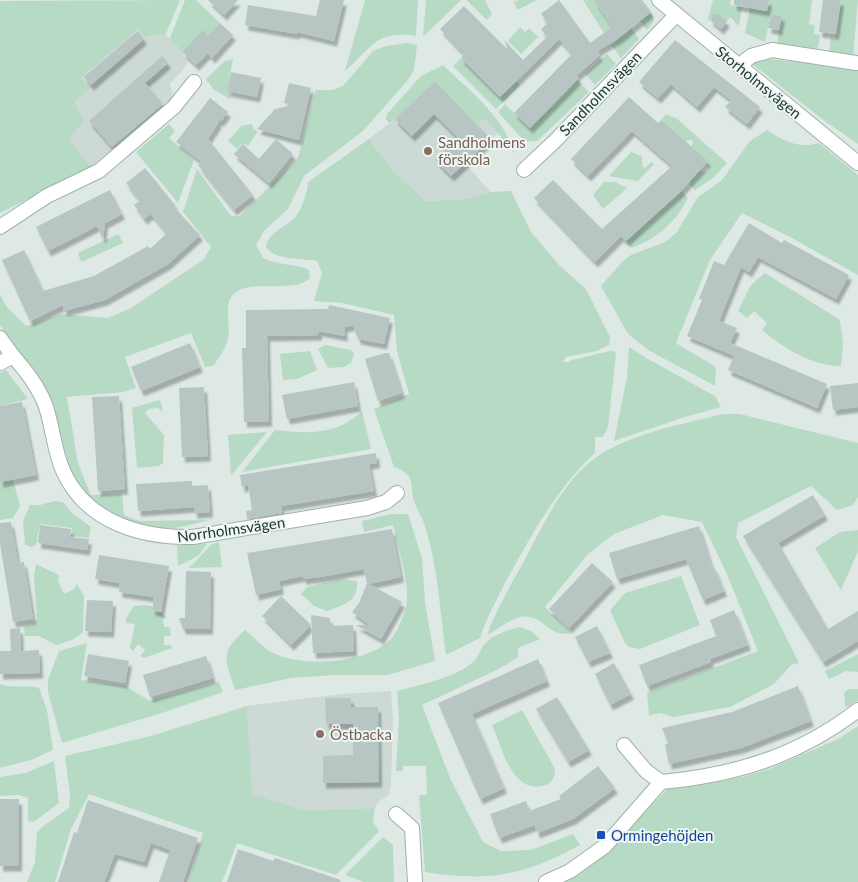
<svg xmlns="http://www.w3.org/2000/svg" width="858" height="882" font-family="Lato,sans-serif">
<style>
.built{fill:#ccd9d5}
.green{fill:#b7dac5}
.building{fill:#b7c6c2;filter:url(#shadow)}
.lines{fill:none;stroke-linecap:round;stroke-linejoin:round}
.minor-casing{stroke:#a1b0ac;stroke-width:16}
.minor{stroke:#fff;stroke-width:14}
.education-dot{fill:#8d6e63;stroke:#eef6f3;stroke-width:2}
.transit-dot{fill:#1a4fb4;stroke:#eef6f3;stroke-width:2}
.labels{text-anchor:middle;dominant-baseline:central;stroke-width:4;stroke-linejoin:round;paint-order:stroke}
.street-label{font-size:15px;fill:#203834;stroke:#eef6f3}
.education-label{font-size:15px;fill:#785e54;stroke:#eef6f3;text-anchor:start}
.transit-label{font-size:15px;fill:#164399;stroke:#eef6f3;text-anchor:start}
</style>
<defs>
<filter id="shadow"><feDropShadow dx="3" dy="5.5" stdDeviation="1" flood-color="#0004"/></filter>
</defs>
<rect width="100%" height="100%" fill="#dee9e5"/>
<!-- built -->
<g class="built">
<path d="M138 29 146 37 160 34 170 38 182 52 187 63 183 70 170 83 173 98 91 167 69 139 84 121 74 102 81 78Z"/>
<path d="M435 81 461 93 499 132 464 163 491 192 467 199 425 201 390 167 369 139 395 119Z"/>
<path d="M391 691 393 717 391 784 389 795 378 802 375 808 303 810 251 794 247 706 342 694Z"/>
</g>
<!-- green -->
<g class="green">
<path d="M180 0 165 36 160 34 145 37 138 29 81 78 90 88 74 102 84 121 69 139 91 167 0 213V1Z"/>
<path d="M185 0H196L220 23 208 35 203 31 182 52 170 38Z"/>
<path d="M365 0H418L416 36C375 30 372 48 345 71Z"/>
<path d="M426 0H461L423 37Z"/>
<path d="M466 0H485L492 14 487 20Z"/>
<path d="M519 0H537L517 10 514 2Z"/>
<path d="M583 0H594L619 37 631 28 639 39 621 58 611 45 618 39 610 29 604 33Z"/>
<path d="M713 0H731L730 5 742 7 739 26 730 17 727 21 716 13 707 22Z"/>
<path d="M769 0H812L809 24 815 25 814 34 820 35 817 52 777 45 781 16 771 14 765 42 745 33 750 8 767 11Z"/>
<path d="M841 0H858L853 58 829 54 831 38 835 39Z"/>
<path d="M651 12 654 21 647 30 640 21Z"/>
<path d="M520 27 525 32 529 28 538 37 521 54 508 41Z"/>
<path d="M408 43 417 45 414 70 407 81 363 131 304 176 288 209 264 231 256 245 263 258C279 266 295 263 309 270L310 278C293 295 247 277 232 296 224 306 231 327 228 339 225 349 219 358 213 366L205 367 191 333 125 357 136 388 123 392 67 397 78 463 91 495 122 494 124 515 139 521 210 520C194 524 176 529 160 529 121 529 88 502 69 470L24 359 0 325V295L7 307 26 326 62 314 108 318 131 308 203 260 211 247 183 212 197 169 231 216H240L298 158 316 90H332L343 86 373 51 386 46Z"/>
<path d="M607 54 616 64 595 85 585 74Z"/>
<path d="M461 58 500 97 516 81 520 85 496 109 453 66Z"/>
<path d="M757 58 858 68V144L826 122 752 64Z"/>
<path d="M233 59 227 91 231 92 230 99 213 89 206 79 225 61Z"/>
<path d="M443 65C473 94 502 115 515 154L485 118 478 124 435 81 395 119 389 123 386 119 387 114 421 76Z"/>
<path d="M577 80 589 92 537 141 525 142 498 112 505 104 530 128Z"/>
<path d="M666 114 676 118 727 163 713 178 695 190 690 185V181L699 171 707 172 709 168 705 164 708 161 691 146 693 143 692 140 685 141 661 120Z"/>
<path d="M169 124 175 131 169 138 194 160 178 203 136 152Z"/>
<path d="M252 124 253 129 258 131 248 146 243 143 237 149 228 141 241 126Z"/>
<path d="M767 130C784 141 799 149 819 143L858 175V275L790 237 742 213 710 260 676 343 716 367 715 386 648 350 628 334 601 286 623 261 631 255 665 242 677 232 698 197 721 181 750 141Z"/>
<path d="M369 139 390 167 425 201 467 199 491 192 511 191 531 232 560 266 586 289 610 337 609 345 597 351 566 357 563 362H570L571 360C585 358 600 352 614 351L616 354 608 427 603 437H595V453C556 489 529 539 504 585 495 603 486 619 480 638L446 655C440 612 438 565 424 523 422 517 418 512 416 506 407 487 420 476 394 467L374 409 409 394 397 351 394 315 342 303 314 301 322 273 317 261C302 258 273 261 266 246 270 230 287 227 296 216 303 207 307 192 308 182Z"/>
<path d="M632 151 633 153 642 156V165L645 168 652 162 654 164 638 181 609 176Z"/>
<path d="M604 182H615L627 188 603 209 593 195Z"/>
<path d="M682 191 688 198C674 224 658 238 631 248L626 241Z"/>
<path d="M118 234 123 243 81 262 78 253Z"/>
<path d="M765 273 840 320 843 344 841 366C812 366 783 348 762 330L767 323 754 311 747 318 738 311 751 285Z"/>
<path d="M325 345 351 350 354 354 351 363 344 367 328 368 318 349Z"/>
<path d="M629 347 648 359 715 396 721 407 685 417 614 441 627 377Z"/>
<path d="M310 351 317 370 297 379 283 380 280 354Z"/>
<path d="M6 370 28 399 0 406V373Z"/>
<path d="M159 400 162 405V412L158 408 149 409 145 413 164 435 163 463 159 466 137 468 132 408Z"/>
<path d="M362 411 371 449 242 472 275 430C307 434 338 435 362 411Z"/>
<path d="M723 414H740L858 443V497L853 505 837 510 811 486 738 523 736 537 799 663 791 665 774 684 730 707 673 717 661 713 649 715 647 693 758 651 726 572 702 522 663 515 614 534 588 554 545 607 571 633C547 639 542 610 518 618 507 621 497 630 487 635 496 609 511 585 524 561 544 524 564 477 601 454 637 432 683 424 723 414Z"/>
<path d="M267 432 234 472 231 475 228 435Z"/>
<path d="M13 480 20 506 13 518 0 520V482Z"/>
<path d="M55 501 63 502 71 512 91 527 89 538 71 536 72 528 40 524 36 545 31 547 25 545 23 521 30 505H40Z"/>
<path d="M390 514H408L422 558 425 602 435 661 388 675H335L291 678 235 690C226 660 218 654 245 630 253 636 262 647 271 652 301 668 367 664 391 639 397 633 403 616 406 608 411 586 398 547 393 525L364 532 362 521Z"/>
<path d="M858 530V551L841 590 815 548 840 532Z"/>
<path d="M219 542 222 567 189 568 212 544Z"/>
<path d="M207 544 198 556 178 566 177 545Z"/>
<path d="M36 564 59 575 58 580 64 594 73 590 77 584 84 596 83 632 72 640 56 645 39 636H25L24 627 33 624 37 619 34 576Z"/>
<path d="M681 576 700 625 640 649 629 647 625 643 610 610 625 593Z"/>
<path d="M341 579 357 581C359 601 344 605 327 611L314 606 301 594 307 587Z"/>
<path d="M143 605 152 606V610L161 612 167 618 163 619 164 627H170L171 636H164V645H171L172 648 144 658 140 656 145 650 138 644 133 651 130 648 135 624 126 623V618L134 606Z"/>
<path d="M520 627 531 631 540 639 518 648V657L499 669 422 705 450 778 483 842 501 851 531 850 573 834 580 845C524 876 488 882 425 872L419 795H427L426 766H403V771H396L399 719 397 691C421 684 453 679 473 662 477 659 480 651 483 646 491 635 508 630 520 627Z"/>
<path d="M87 643 81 680 125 686 150 701 219 682 223 692 165 712 62 743 48 692V680L59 651Z"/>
<path d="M858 654V672L846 671 829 679 825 671Z"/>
<path d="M0 684C13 689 26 684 39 688L47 710 53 750 31 760 0 768Z"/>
<path d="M849 689H858V701L847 707 845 706 844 693Z"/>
<path d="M247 706 252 794 303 810 375 808 373 822 379 831 336 875 237 843 222 882H189L203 833 89 794 71 829 55 882H27L35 862 37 832 46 824 69 808 70 795 65 756 151 736Z"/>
<path d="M522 710 555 769C555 777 552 784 543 786 511 793 502 747 492 725Z"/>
<path d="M858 726V882H563L601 858 670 786 742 777 769 769 838 739Z"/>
<path d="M54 761 59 803 35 821 28 822V798L19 795 0 796V777L25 773Z"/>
<path d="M383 837 393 845 394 882H364L345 875Z"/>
</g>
<!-- building -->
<g class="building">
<path d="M208 0H238L224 15Z"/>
<path d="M320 0H344L334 41 297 32V34L245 25 248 5 316 16Z"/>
<path d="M559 0 590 43 612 27 594 0H642L651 12 619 38 597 51 600 55 576 76 579 78 530 128 514 113 572 54 559 39 500 97 461 58 464 54 440 29 464 6 508 50 504 40 523 60 547 37 541 29 548 23 541 14Z"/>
<path d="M734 0H769L767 11 734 5Z"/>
<path d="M823 0H841L836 34 819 32Z"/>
<path d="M714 14H718L727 21 721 29 710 20Z"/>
<path d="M771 14 782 16 779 30 768 28Z"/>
<path d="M220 23 233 35 212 58 208 53 196 65 182 52 203 30 208 35Z"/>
<path d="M138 31 144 39 91 85 84 77Z"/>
<path d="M675 40 760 107 747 124 725 107 731 100 714 87 697 107 671 84 658 98 639 82Z"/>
<path d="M162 56 168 63 145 83 163 104 112 147 89 121Z"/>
<path d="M231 72 261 78 257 97 227 91Z"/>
<path d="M435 81 491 139 451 176 435 160 458 138 434 114 412 136 395 119Z"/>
<path d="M289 83 311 88 299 140 257 129 275 109 293 105 284 103Z"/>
<path d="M629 97 658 123 661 120 708 161 679 193 626 241 621 236 595 262 534 198 553 180 602 229 672 166 632 131 588 176 571 159Z"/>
<path d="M210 98 228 112 221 121 216 120 219 122 208 139 253 195 234 210 198 165 202 162 176 142Z"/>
<path d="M276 139 293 154 269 183 234 154 243 144 259 159Z"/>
<path d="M145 168 175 205 174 207 200 235 168 264 105 300 64 311 63 305 30 321 2 260 24 250 43 291 94 276 148 246 150 249 167 233 151 214 144 219 134 205 140 201 126 183Z"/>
<path d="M110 190 122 214 105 223 103 239 97 226 48 251 36 227Z"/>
<path d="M749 223 782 243 784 240 849 275 836 299 758 257 749 272 741 267 719 321 737 328 730 343 827 384 817 408 728 370 734 356 687 336 702 300 699 299 714 261 724 265Z"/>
<path d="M329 305 390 318 384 344 358 339 353 325 344 327 345 336 319 331V335L267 336 269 421 244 422 242 348H246V310L328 309Z"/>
<path d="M190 343 200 367 141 391 131 367Z"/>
<path d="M385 353H389L402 393 378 401 365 359Z"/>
<path d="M354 382 358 406 287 419 282 395Z"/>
<path d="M858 383V407L833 410 830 386Z"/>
<path d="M204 387 208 456 182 457 179 388Z"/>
<path d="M119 396 125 489 98 491 92 397Z"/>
<path d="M22 402 36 475 0 482V406Z"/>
<path d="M376 453 377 463 369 464 374 491 281 506 282 513 247 519 246 511 252 510 248 485 242 487 240 475Z"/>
<path d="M192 481V486L208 485 210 512 194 513V507L138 511 136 484Z"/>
<path d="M813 495 825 515 778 543 828 629 858 611V641L823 662 743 536Z"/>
<path d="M11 522 18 563 24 562 33 619 13 622 0 544V523Z"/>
<path d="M40 525 71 529 70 537 89 539 87 550 38 543Z"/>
<path d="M699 526 712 568 714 567 724 591 703 600 686 559 617 579 609 553Z"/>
<path d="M392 529 401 577 369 584 402 602 381 639 356 625H370L352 612 359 603 367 583 364 569 320 577 303 579V576L279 581 281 589 256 595 247 553Z"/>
<path d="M99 555 169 566 161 612 152 610 154 597 119 592 120 583 95 579Z"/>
<path d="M592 563 613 582 569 628 549 609Z"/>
<path d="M186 571 211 572 210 629H183L179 618H185Z"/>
<path d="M281 596 311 625 291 645 262 616Z"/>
<path d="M87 600 113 601 111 632 85 631Z"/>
<path d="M734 610 748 645 710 659 711 662 647 686 639 665 716 636 710 620Z"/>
<path d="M311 615 330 618 331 626 353 625 354 651 313 653Z"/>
<path d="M597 626 610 653 588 662 575 637Z"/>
<path d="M20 628 21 651 39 650 40 673 0 674V651H11L10 629Z"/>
<path d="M88 654 129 661 125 683 84 676Z"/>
<path d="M206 656 213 678 150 697 143 675Z"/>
<path d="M538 659 547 681 472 714 504 788 480 799 438 703Z"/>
<path d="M614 663 631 694 610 705 595 674Z"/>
<path d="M798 686 811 721 741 748 669 764 665 745 668 743 662 728 732 712Z"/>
<path d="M557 697 589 750 568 762 536 709Z"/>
<path d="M325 698H351V707H378L379 782 323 783V756L353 755V724H326Z"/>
<path d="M598 766 615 788 573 819 537 833 535 825 499 838 490 814 526 801 529 811 561 799 559 796Z"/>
<rect x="0" y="799" width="19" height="67"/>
<path d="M88 800 198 838 183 882H159L170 850 151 843 144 862 115 854 104 882H58L74 832 77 833Z"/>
<path d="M238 849 273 861 275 858 341 880 340 882H227Z"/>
</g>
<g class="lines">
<!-- minor casing -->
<g class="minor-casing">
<g id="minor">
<path d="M659 0 858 163"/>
<path d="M739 66 751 56 772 50 856 63"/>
<path d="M524 170 555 141 676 15"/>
<path d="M0 227 47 196 99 171 174 107 194 82"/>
<path d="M0 338 13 356 0 363"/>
<path d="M13 356C26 371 39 387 46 407 53 428 54 452 64 473 88 523 142 538 193 537L367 508 386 502 397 493"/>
<path d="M624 745 646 771 661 782"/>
<path d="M396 814 412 828 415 882"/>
<path d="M546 882 570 871 605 846 661 782C736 775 798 756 858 710"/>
</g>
</g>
<!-- minor -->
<use href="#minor" class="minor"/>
</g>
<!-- markers -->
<g class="education-dot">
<circle cx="428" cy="151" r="5"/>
<circle cx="320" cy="734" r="5"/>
</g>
<rect class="transit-dot" x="596" y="830" width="10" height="10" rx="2.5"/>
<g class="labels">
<!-- street labels -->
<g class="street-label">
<text transform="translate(759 82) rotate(39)">Storholmsvägen</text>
<text transform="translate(600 93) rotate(-46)">Sandholmsvägen</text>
<text transform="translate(231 529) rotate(-8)">Norrholmsvägen</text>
</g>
<!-- education labels -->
<g class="education-label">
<text x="438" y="142">Sandholmens<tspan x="438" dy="17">förskola</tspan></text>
<text x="330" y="734">Östbacka</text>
</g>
<!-- transit labels -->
<g class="transit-label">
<text x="611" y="835">Ormingehöjden</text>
</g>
</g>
</svg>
